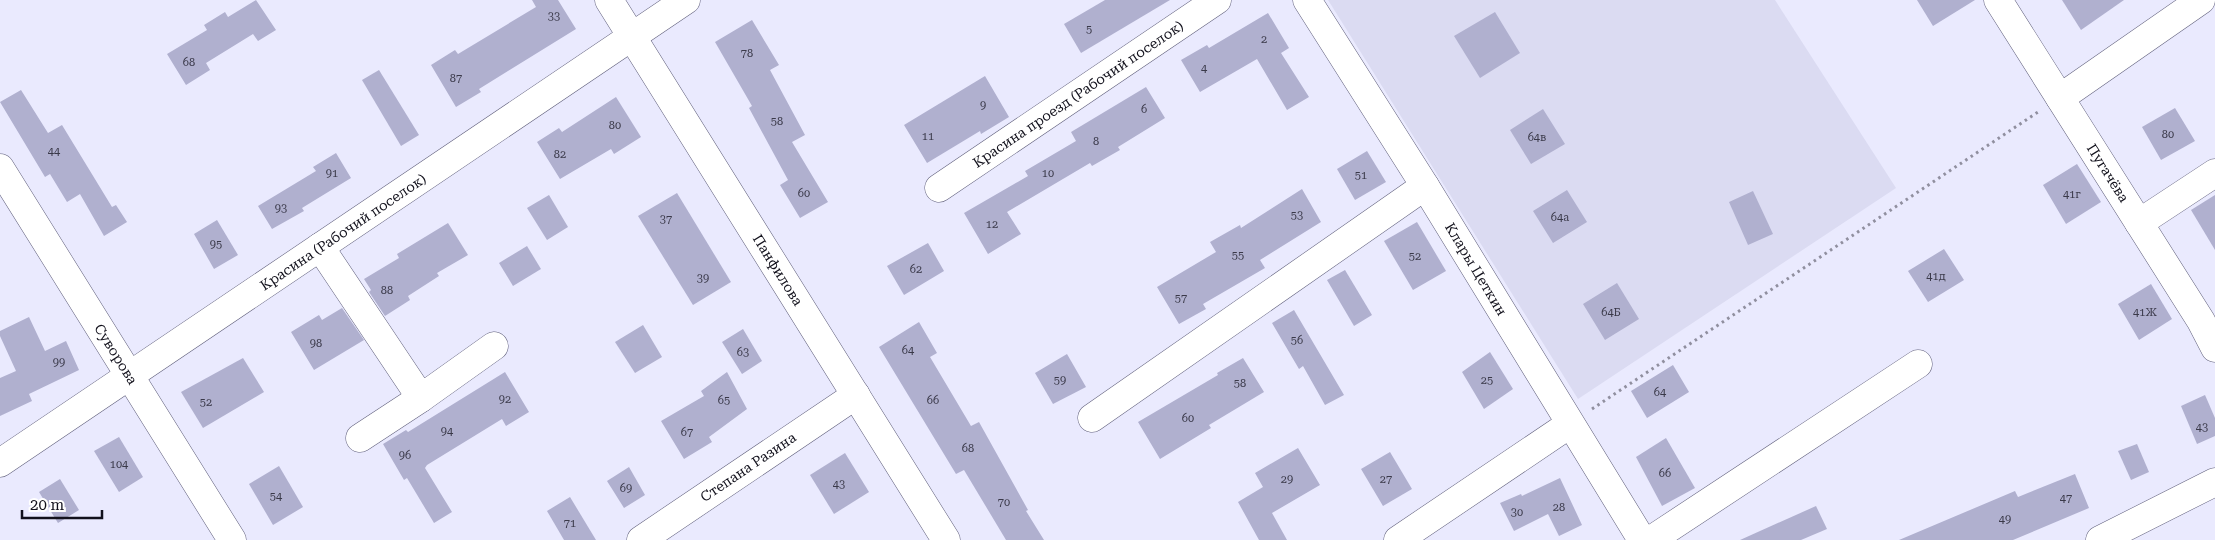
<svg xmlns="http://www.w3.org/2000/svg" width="2215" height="540" font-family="'Roboto Serif',serif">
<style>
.built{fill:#dbdbf2}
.building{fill:#b0b0cf}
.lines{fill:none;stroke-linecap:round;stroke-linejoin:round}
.minor-casing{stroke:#61607c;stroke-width:29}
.path{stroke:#908f9f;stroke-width:3;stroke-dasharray:2.5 4;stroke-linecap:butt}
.minor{stroke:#fff;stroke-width:28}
.labels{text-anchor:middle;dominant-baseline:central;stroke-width:5;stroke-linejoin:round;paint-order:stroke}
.number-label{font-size:11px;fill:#3a3949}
.street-label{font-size:14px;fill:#12111c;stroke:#fff}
</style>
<rect width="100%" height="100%" fill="#eaeafe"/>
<!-- built -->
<path class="built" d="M1328 0H1775L1896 188 1578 399Z"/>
<!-- building -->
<g class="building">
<path d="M256 0 276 30 258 41 253 34 206 63 210 70 186 85 167 54 207 30 204 25 225 12 228 17Z"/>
<path d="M532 0H558L576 29 479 89 481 92 456 107 431 65 455 50 458 54 536 7Z"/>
<path d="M1105 0H1170L1081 53 1064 24Z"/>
<path d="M1917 0H1975L1933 26Z"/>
<path d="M2062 0H2124L2081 30Z"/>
<path d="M1495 12 1520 53 1480 78 1454 36Z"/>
<path d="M1268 13 1289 48 1281 53 1309 97 1287 110 1257 59 1200 92 1181 60 1207 45 1209 48Z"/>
<path d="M752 20 779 65 770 70 805 135 792 142 828 202 800 218 780 185 788 180 749 108 752 106 715 42Z"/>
<path d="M379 70 419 135 401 146 362 80Z"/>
<path d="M985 76 1009 117 981 134 980 131 927 163 904 125Z"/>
<path d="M1146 87 1165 118 1118 147 1120 150 1092 166 1090 163 1007 212 1021 234 988 254 964 213 1028 176 1025 171 1076 141 1071 132Z"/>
<path d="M21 90 48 133 62 125 112 207 116 205 127 222 104 236 80 194 67 202 50 174 45 177 0 102Z"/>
<path d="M616 97 641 137 614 154 611 149 560 179 537 142 559 128 562 132Z"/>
<path d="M2175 108 2195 141 2161 160 2142 127Z"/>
<path d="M1543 109 1565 144 1531 164 1510 130Z"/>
<path d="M1367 151 1386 182 1355 200 1337 169Z"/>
<path d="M336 153 351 178 302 208 304 211 272 229 258 206 316 171 313 167Z"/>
<path d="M2077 164 2101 202 2066 224 2043 185Z"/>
<path d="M1302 189 1321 222 1260 260 1265 268 1203 304 1206 309 1179 324 1157 287 1216 252 1210 242 1240 225 1241 228Z"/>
<path d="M1567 190 1587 222 1553 243 1533 211Z"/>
<path d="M1753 191 1773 234 1748 245 1729 202Z"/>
<path d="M677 193 731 282 693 305 638 216Z"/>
<path d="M549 195 568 227 547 240 527 208Z"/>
<path d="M2215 195V250L2191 210Z"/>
<path d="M217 220 238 255 214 269 194 234Z"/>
<path d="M1417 222 1446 271 1413 290 1384 241Z"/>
<path d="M448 223 468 255 437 273 439 276 408 296 410 300 385 316 369 292 371 290 364 279 399 258 397 254Z"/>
<path d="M928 243 944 271 904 295 887 266Z"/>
<path d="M527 246 541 269 513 286 499 263Z"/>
<path d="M1944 249 1964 280 1928 302 1908 271Z"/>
<path d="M1345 270 1372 315 1354 326 1327 280Z"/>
<path d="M1617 283 1639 319 1605 340 1583 304Z"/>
<path d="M2151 284 2172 319 2139 340 2118 304Z"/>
<path d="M342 308 364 340 314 370 291 332 319 315 322 320Z"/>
<path d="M1294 310 1344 395 1325 405 1303 366 1299 369 1272 323Z"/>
<path d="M29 317 45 351 66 341 79 370 29 394 32 401 0 416V378L16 371 0 336V331Z"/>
<path d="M919 322 937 353 930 357 971 426 979 422 1028 510 1026 511 1044 540H1006L964 470 956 474 879 347Z"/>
<path d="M643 325 662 357 635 373 615 342Z"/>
<path d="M743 329 762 361 742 374 722 342Z"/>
<path d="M1490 352 1513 389 1484 409 1462 372Z"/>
<path d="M1067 354 1086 387 1053 404 1035 373Z"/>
<path d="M243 358 264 392 203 428 181 392Z"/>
<path d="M1243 358 1264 392 1209 425 1211 428 1160 459 1138 422 1218 375 1217 373Z"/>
<path d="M1673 365 1689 392 1647 418 1631 391Z"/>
<path d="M505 372 529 412 506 426 502 419 427 465 425 468 452 512 434 523 407 478 404 480 383 444 406 430 408 432Z"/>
<path d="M727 372 747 409 709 437 712 442 684 459 661 421 704 396 701 391Z"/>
<path d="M2205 395 2215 418V436L2197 444 2181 406Z"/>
<path d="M119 437 143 477 119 492 94 451Z"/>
<path d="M1666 438 1695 488 1662 506 1636 457Z"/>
<path d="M2137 444 2149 472 2131 480 2118 451Z"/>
<path d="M1298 448 1320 485 1272 513 1287 540H1259L1238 502 1263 487 1255 473Z"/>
<path d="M1390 452 1412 489 1383 506 1361 469Z"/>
<path d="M845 453 869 492 834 514 810 475Z"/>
<path d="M279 466 303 507 273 525 249 484Z"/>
<path d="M629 467 645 495 624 508 607 481Z"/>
<path d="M2075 474 2089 508 2013 540H1899L2015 491 2018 497Z"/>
<path d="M1560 478 1582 525 1559 536 1548 514 1514 531 1500 503 1521 494 1522 496Z"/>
<path d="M60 479 79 510 58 523 39 492Z"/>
<path d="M570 497 596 540H564L547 511Z"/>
<path d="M1816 506 1827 529 1801 540H1740Z"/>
</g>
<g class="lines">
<!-- minor casing -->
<g class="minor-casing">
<g id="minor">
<path d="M609 0 946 540"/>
<path d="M1307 0 1425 186 1642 540"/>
<path d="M1998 0 2201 321 2215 348"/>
<path d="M2060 98 2201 0"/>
<path d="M0 168 232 540"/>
<path d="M939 188 1217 0"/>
<path d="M2139 223 2215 173"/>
<path d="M320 247 421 398 494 346"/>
<path d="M1092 418 1425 186"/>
<path d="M360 438 421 398"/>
<path d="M0 463 686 0"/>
<path d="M641 540 856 395"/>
<path d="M1398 540 1570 424"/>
<path d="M1651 540 1918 364"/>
<path d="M2100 540 2215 482"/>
</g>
</g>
<!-- path -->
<path class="path" d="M1592 409 2038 112"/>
<!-- minor -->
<use href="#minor" class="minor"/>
</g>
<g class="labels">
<!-- number labels -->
<g class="number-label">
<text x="554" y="16">33</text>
<text x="1089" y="29">5</text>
<text x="1264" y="39">2</text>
<text x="747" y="53">78</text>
<text x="189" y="62">68</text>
<text x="1204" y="68">4</text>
<text x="456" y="78">87</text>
<text x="983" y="105">9</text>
<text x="1144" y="109">6</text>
<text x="777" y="121">58</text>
<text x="615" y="125">80</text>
<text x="2168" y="134">80</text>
<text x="928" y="136">11</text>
<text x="1537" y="137">64в</text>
<text x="1096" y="141">8</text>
<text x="54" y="151">44</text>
<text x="560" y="154">82</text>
<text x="332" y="173">91</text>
<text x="1048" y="173">10</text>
<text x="1361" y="175">51</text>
<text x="804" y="193">60</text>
<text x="2072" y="194">41г</text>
<text x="281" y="208">93</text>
<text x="1297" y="215">53</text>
<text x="1560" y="217">64а</text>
<text x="666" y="219">37</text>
<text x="992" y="224">12</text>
<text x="216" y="244">95</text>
<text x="1238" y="255">55</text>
<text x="1415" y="256">52</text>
<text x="916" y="269">62</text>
<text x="1936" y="276">41д</text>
<text x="703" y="278">39</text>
<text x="387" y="290">88</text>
<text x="1181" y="298">57</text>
<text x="1611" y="312">64Б</text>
<text x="2145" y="312">41Ж</text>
<text x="1297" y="340">56</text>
<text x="316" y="343">98</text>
<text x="908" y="350">64</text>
<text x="743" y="352">63</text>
<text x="59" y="362">99</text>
<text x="1060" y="380">59</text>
<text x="1487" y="380">25</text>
<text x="1240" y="383">58</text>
<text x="1660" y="392">64</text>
<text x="505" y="399">92</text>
<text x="724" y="400">65</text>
<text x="933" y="400">66</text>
<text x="206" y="402">52</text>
<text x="1188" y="418">60</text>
<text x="2202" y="427">43</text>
<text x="447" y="431">94</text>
<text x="687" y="432">67</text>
<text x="968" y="448">68</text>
<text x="405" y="455">96</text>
<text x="119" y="464">104</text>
<text x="1665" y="473">66</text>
<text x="1287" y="479">29</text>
<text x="1386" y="479">27</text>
<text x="839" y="484">43</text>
<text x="626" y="488">69</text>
<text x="276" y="496">54</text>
<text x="2066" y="498">47</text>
<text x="1004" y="502">70</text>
<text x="1559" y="507">28</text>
<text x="1517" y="512">30</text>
<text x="2005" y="519">49</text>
<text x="570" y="523">71</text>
</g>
<!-- street labels -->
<g class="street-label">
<text transform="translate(1078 94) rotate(-34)">Красина проезд (Рабочий поселок)</text>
<text transform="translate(2108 173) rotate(58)">Пугачёва</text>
<text transform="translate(343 232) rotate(-34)">Красина (Рабочий поселок)</text>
<text transform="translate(1476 269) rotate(59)">Клары Цеткин</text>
<text transform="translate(778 270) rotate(58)">Панфилова</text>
<text transform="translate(116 354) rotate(58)">Суворова</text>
<text transform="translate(748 467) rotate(-34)">Степана Разина</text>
</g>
</g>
<!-- scale -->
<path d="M22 510v8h80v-8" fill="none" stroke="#12111c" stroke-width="2.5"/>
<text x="30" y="510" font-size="15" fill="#12111c" stroke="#ffffff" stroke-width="4" paint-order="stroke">20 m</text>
</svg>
